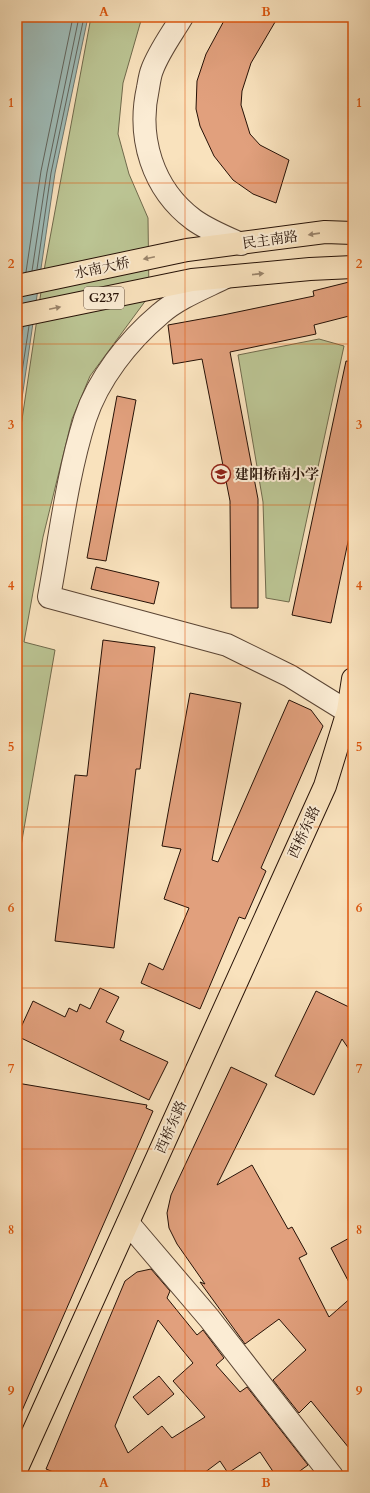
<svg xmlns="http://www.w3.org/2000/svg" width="370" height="1493" font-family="Cardo,'Noto Serif SC',serif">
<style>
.green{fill:#bbc493;stroke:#706a4c}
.water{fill:#9fbcb8;stroke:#6f7871}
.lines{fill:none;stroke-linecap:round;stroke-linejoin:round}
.shore{stroke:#62665f;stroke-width:1}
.building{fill:#e1a07d;stroke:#261106;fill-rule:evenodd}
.minor-casing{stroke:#5b4534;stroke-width:24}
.major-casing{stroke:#261106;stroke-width:24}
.highway-casing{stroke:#261106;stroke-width:24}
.minor{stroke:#fbecd4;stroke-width:22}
.major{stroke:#f9e2bd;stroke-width:22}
.highway{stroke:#f9e2bd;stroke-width:22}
.oneway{fill:#9a846b}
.grid{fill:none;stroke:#de550c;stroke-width:1;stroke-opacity:0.55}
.labels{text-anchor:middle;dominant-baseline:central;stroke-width:4;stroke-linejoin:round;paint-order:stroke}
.shield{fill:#fbecd4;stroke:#665344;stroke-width:1}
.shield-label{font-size:13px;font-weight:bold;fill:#261106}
.street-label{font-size:14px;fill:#261106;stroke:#fbecd4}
.poi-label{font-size:14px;font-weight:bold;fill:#261106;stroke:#fbecd4;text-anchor:start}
.neatline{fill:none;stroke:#de550c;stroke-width:1.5}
.grid-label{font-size:13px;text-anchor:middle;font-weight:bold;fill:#de550c}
</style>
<rect width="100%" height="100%" fill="#f9e2bd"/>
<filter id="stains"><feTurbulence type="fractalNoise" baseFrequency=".005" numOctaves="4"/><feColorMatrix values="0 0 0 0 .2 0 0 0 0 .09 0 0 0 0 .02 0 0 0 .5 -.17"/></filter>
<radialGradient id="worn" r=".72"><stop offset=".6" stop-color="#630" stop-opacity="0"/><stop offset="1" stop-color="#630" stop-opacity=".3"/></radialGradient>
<!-- green -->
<g class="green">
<path d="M91 17H142L123 83 118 134 129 174 148 218 149 296 90 376 72 419 43 537 24 642 55 650 17 869V453L45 265Z"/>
<path d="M319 339 344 346 289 602 266 598 263 502 238 355Z"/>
</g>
<!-- water -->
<path class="water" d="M17 17H88L55 173 17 432Z"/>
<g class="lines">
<!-- shore -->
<g class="shore">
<path d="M37 269 51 173 84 17"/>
<path d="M32 271 47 172 79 17"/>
<path d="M26 272 41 171 73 17"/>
<path d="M17 371 23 327"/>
<path d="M17 405 29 326"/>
</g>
</g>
<!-- building -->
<g class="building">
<path d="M226 17H278L251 63 242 91 241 105 250 134 260 145 289 160 276 203 253 194 233 180 214 156 200 126 196 109 197 81 206 54Z"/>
<path d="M353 281V315L314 325 316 334 230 352 258 499V608H231L230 501 202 359 173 364 168 325 223 315 314 296 313 291Z"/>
<path d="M346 361 353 362V518L331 623 292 615Z"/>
<path d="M117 396 136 400 106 561 87 558Z"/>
<path d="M96 567 159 582 154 604 91 589Z"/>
<path d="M103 640 155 647 140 769H136L114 948 55 941 75 775 87 776Z"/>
<path d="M190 693 241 703 212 860 218 862 289 700 311 710 323 726 261 868 266 871 245 919 239 917 200 1009 141 983 149 963 163 970 189 908 164 899 181 849 162 846Z"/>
<path d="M100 988 119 997 106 1022 124 1031 120 1040 168 1062 149 1100 17 1036 33 1001 65 1017 69 1008 77 1012 80 1004 90 1009Z"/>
<path d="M316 991 353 1009V1055L342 1039 314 1095 275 1076Z"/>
<path d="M231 1067 267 1084 217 1185 252 1165 288 1229 292 1227 307 1254 299 1258 329 1317 353 1296V1453L311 1401 299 1413 273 1380 306 1350 279 1319 245 1344 200 1282 205 1284 177 1244 169 1228 167 1213 171 1195Z"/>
<path d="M17 1083 147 1105 146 1108 153 1111 17 1422Z"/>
<path d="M353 1236V1290L331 1248Z"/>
<path d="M151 1269 170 1291 167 1298 197 1335 203 1330 224 1358 216 1365 240 1392 247 1387 308 1465 293 1476H276L260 1452 228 1473 220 1461 200 1476H63L46 1469 125 1281 137 1272ZM158 1320 193 1363 173 1381 205 1417 172 1438 162 1426 128 1453 115 1426Z"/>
<path d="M159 1376 174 1394 148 1415 133 1397Z"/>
</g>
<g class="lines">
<!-- minor casing -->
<g class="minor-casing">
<g id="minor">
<path d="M182 17C172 34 159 51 152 70 150 75 149 82 148 88 137 137 152 189 194 220 208 230 225 237 241 244"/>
<path d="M226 277C204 288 178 298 160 314 128 341 98 379 85 419 67 476 60 538 49 597L227 645 290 676 353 715"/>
<path d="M128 1223 209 1318 332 1476"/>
</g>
</g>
<!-- major casing -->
<g class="major-casing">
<path id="major" d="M17 1468 325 786 348 711 353 679"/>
</g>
<!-- highway casing -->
<g class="highway-casing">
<g id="highway">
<path d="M17 286 187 250 325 232 353 233"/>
<path d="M17 316 192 280 310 269 353 267"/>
</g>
</g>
<!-- minor -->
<use href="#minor" class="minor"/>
<!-- major -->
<use href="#major" class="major"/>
<!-- highway -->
<use href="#highway" class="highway"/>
</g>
<!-- one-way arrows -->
<defs><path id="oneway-solid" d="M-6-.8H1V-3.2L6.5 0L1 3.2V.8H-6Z"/></defs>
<g class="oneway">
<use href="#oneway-solid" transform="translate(314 234) rotate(172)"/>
<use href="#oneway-solid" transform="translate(149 258) rotate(168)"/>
<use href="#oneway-solid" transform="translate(258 274) rotate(-6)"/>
<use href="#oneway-solid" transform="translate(55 308) rotate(-12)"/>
</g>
<!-- grid -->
<path class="grid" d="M185 17V1476M17 183H353M17 344H353M17 505H353M17 666H353M17 827H353M17 988H353M17 1149H353M17 1310H353"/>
<!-- icons -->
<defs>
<g id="school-ring" transform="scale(1)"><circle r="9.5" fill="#fbecd4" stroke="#8f2418" stroke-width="1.5"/><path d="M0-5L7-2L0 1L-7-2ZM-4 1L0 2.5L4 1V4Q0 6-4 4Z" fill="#8f2418"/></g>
</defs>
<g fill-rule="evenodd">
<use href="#school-ring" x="221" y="474"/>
</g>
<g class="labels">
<!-- shield labels -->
<rect class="shield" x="84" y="287" width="40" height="22" rx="3"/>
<g class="shield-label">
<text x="104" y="298">G237</text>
</g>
<!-- street labels -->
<g class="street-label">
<text transform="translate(270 240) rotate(-8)">民主南路</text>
<text transform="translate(102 268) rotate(-12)">水南大桥</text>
<text transform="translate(304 832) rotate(-65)">西桥东路</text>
<text transform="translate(171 1127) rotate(-66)">西桥东路</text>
</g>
<!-- poi labels -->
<g class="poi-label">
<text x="235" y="474">建阳桥南小学</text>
</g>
</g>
<!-- margin -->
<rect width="370" height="1493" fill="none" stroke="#f9e2bd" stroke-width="44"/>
<rect x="22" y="22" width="326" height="1449" class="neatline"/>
<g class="grid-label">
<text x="104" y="16">A</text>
<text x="266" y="16">B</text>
<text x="11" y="107">1</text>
<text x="359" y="107">1</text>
<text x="11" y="268">2</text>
<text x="359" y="268">2</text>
<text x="11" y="429">3</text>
<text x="359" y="429">3</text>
<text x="11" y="590">4</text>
<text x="359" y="590">4</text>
<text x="11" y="751">5</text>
<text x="359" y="751">5</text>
<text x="11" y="912">6</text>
<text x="359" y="912">6</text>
<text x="11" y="1073">7</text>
<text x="359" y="1073">7</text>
<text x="11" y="1234">8</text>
<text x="359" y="1234">8</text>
<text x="11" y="1395">9</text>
<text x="359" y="1395">9</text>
<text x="104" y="1487">A</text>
<text x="266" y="1487">B</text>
</g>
<rect width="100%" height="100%" filter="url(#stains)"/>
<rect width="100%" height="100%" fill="url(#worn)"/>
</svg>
